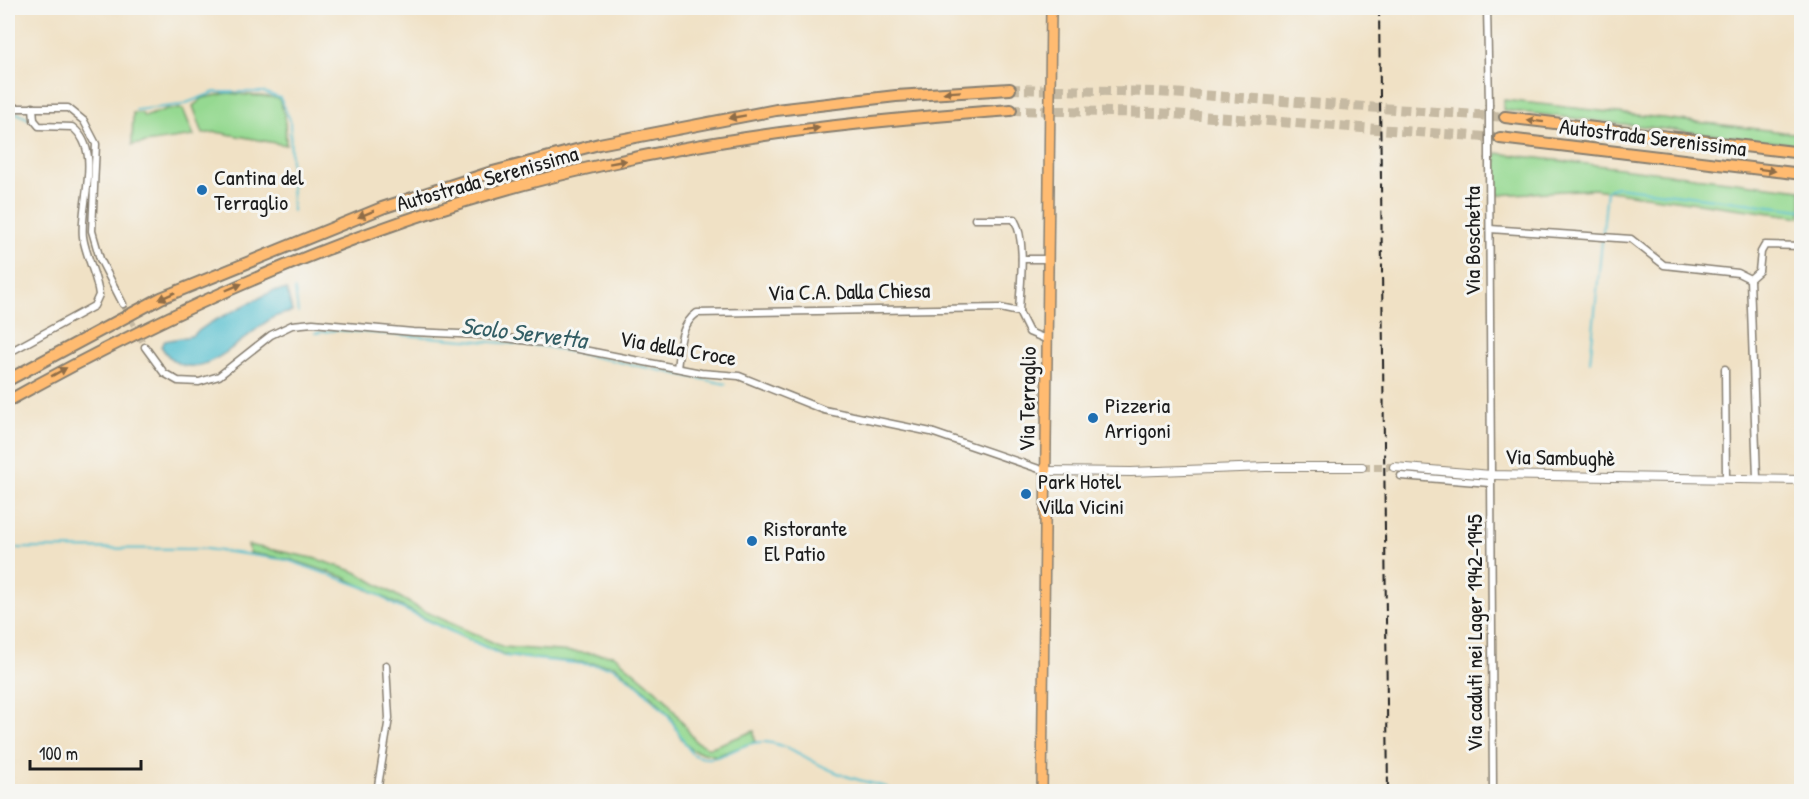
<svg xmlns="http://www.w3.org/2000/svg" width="1809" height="799" font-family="'Patrick Hand',sans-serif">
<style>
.green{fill:#95d991;stroke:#587a56;stroke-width:1.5}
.water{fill:#54bfcf;stroke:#386e76;stroke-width:1.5}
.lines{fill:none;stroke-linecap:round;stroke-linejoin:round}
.stream{stroke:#54bfcf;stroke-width:2}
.minor-tunnel{stroke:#c6baa3;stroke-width:6;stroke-dasharray:6 3;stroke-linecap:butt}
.tertiary-tunnel{stroke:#c6baa3;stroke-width:8;stroke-dasharray:8 4;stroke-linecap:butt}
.motorway-tunnel{stroke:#c6baa3;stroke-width:10;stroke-dasharray:10 5;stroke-linecap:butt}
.minor-casing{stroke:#867e70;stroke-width:9}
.tertiary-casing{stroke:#867e70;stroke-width:10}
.primary-casing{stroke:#867e70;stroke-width:12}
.motorway-casing{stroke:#867e70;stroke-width:14}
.minor{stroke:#fff;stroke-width:6}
.tertiary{stroke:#fff;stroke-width:8}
.primary{stroke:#ffbb71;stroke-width:9}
.motorway{stroke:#ffbb71;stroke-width:10}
.rail{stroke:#1c1c1c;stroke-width:2;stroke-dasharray:9 4.5;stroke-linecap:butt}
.minor-bridge-casing{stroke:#867e70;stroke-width:9;stroke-linecap:butt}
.minor-bridge{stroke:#fff;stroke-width:6}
.oneway{fill:#8e6c46}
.poi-dot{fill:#1f6fb2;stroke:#f6f6f2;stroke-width:2}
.labels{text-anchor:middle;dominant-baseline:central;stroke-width:6;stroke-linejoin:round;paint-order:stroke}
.street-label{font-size:22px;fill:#1c1c1c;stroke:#f6f6f2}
.poi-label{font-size:22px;fill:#1c1c1c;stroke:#f6f6f2;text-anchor:start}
.water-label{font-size:24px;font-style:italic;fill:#325d64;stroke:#f6f6f2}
</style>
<rect width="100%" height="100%" fill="#f6f6f2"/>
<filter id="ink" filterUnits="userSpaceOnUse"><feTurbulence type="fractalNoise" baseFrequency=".0167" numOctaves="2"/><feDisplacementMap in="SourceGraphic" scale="12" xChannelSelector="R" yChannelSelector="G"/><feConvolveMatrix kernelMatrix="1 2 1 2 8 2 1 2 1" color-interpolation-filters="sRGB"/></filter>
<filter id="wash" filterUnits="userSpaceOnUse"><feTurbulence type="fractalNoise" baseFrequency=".008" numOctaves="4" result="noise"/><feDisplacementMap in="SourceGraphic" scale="24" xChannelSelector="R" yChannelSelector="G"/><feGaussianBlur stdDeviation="1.35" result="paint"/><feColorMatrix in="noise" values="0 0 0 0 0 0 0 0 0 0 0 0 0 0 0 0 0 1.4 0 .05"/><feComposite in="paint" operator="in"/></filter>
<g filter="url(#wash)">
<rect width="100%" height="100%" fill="#f0e1c5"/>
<!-- green -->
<g class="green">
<path d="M228 93 279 98 285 117 286 145 216 132 203 134 193 106 203 98Z"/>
<path d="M1504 100 1801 134V145L1503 110Z"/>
<path d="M167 109H183L194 136 132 145 133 113H142L144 117Z"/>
<path d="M1496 153 1801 190V217L1594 189 1497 195Z"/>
<path d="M248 545 313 558 356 572 420 609 503 647 614 655 665 698 696 742 709 748 754 731 755 742 716 756 691 750 681 738 670 716 651 695 614 665 510 657 464 638 343 577 292 560 250 553Z"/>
</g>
<!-- water -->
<path class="water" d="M287 290 292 312C286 313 279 315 274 317 244 333 192 399 161 346L165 341 191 336 210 323 273 291Z"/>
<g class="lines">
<!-- stream -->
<g class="stream">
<path d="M136 110 181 105 215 92H263L280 98 290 120 292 211"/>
<path d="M8 112 17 113 29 119"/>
<path d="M295 290 298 312"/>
<path d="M315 333 337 330 542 346 726 384"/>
<path d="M1590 362 1607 190 1617 187 1802 210"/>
<path d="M8 548 206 549 287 560 369 589 394 605 504 656 613 667 640 687 668 715 691 753C717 770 738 740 765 742 790 744 810 762 833 771 850 779 869 782 886 787L892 792"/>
</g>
</g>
</g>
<g filter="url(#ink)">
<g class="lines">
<!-- minor-tunnel -->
<path class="minor-tunnel" d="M123 304 145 347"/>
<!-- tertiary-tunnel -->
<path class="tertiary-tunnel" d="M1362 467H1394"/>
<!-- motorway-tunnel -->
<g class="motorway-tunnel">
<path d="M1010 89 1158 92 1505 117"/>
<path d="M1011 110 1158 113 1500 138"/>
</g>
<!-- minor casing -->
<g class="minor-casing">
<g id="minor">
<path d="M1487 8 1489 104"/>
<path d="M8 108H68L84 121 96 144 92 231 100 259 123 304"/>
<path d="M1489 159 1493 792"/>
<path d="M975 219H1014C1027 241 1020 285 1019 312"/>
<path d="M1490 229 1631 239 1664 265 1738 273 1750 279"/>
<path d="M1022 259H1049"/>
<path d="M145 347 164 373 178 381 199 382 219 376 271 335 292 325 313 323 413 332 482 335 553 344 701 373 739 376 824 410 931 432 1045 471"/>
<path d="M8 353 94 306 99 295C97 275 86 257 83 237 79 204 104 151 72 127L39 126 34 120 33 107"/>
<path d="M677 368C680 348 679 326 697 313L1000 308 1019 312 1029 332 1048 340"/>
<path d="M1725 369 1726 478"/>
<path d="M1401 476 1490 483"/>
<path d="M1757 478 1750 279 1759 271 1761 252 1765 245 1802 246"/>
<path d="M377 792 389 718 386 665"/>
</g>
</g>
<!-- tertiary casing -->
<g class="tertiary-casing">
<g id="tertiary">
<path d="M1394 467 1491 475 1802 480"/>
<path d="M1045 471 1131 472 1266 467H1362"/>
</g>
</g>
<!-- primary casing -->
<g class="primary-casing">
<path id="primary" d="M1042 792 1051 8"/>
</g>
<!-- motorway casing -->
<g class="motorway-casing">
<g id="motorway">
<path d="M1505 117 1802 153"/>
<path d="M1500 138 1802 174"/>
<path d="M8 380 161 298 382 208 489 173 599 144 776 110 896 96 1010 89"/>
<path d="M8 401C194 297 393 211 602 165 736 134 874 120 1011 110"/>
</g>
</g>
<!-- minor -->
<use href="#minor" class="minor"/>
<!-- tertiary -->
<use href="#tertiary" class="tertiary"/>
<!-- primary -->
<use href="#primary" class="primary"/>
<!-- motorway -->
<use href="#motorway" class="motorway"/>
<!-- rail -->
<path class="rail" d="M1379 8 1388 792"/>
<!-- minor-bridge casing -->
<g class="minor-bridge-casing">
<path id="minor-bridge" d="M1489 104V159"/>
</g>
<!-- minor-bridge -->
<use href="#minor-bridge" class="minor-bridge"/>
</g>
<!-- one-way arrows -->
<defs><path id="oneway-solid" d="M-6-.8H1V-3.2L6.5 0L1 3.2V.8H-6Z" transform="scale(1.5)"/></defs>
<g class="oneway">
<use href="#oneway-solid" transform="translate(952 92) rotate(176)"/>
<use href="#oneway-solid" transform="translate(737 117) rotate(170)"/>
<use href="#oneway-solid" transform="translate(1535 121) rotate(-173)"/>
<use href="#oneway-solid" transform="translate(811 129) rotate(-7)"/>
<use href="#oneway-solid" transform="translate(618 162) rotate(-10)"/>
<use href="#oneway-solid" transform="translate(1767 170) rotate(7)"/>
<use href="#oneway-solid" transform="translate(366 214) rotate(158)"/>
<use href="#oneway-solid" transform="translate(234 287) rotate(-23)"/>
<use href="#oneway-solid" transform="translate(167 296) rotate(156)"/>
<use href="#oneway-solid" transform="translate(59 372) rotate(-29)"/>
</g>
</g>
<!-- markers -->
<g class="poi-dot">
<circle cx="202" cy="190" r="6"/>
<circle cx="1093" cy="418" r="6"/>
<circle cx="1026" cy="494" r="6"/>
<circle cx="752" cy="541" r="6"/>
</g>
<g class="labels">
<!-- street labels -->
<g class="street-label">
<text transform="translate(1653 137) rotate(7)">Autostrada Serenissima</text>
<text transform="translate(487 178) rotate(-16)">Autostrada Serenissima</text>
<text transform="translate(1472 241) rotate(-90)">Via Boschetta</text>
<text transform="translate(849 291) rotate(-1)">Via C.A. Dalla Chiesa</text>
<text transform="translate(678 348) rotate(10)">Via della Croce</text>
<text transform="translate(1027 399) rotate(-89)">Via Terraglio</text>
<text transform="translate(1560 457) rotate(1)">Via Sambughè</text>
<text transform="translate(1474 633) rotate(-90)">Via caduti nei Lager 1942-1945</text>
</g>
<!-- poi labels -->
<g class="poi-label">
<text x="214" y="177">Cantina del<tspan x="214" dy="25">Terraglio</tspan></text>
<text x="1105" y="405">Pizzeria<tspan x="1105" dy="25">Arrigoni</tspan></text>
<text x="1038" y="481">Park Hotel<tspan x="1038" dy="25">Villa Vicini</tspan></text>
<text x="764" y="528">Ristorante<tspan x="764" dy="25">El Patio</tspan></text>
</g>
<!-- water labels -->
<g class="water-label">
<text transform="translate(524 332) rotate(7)">Scolo Servetta</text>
</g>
</g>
<!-- margin -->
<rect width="1809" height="799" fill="none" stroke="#f6f6f2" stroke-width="30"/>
<!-- scale -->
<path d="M30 760v9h111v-9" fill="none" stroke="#1c1c1c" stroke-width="3"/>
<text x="39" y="760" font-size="18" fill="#1c1c1c" stroke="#f6f6f2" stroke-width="4.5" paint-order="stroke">100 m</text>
</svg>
